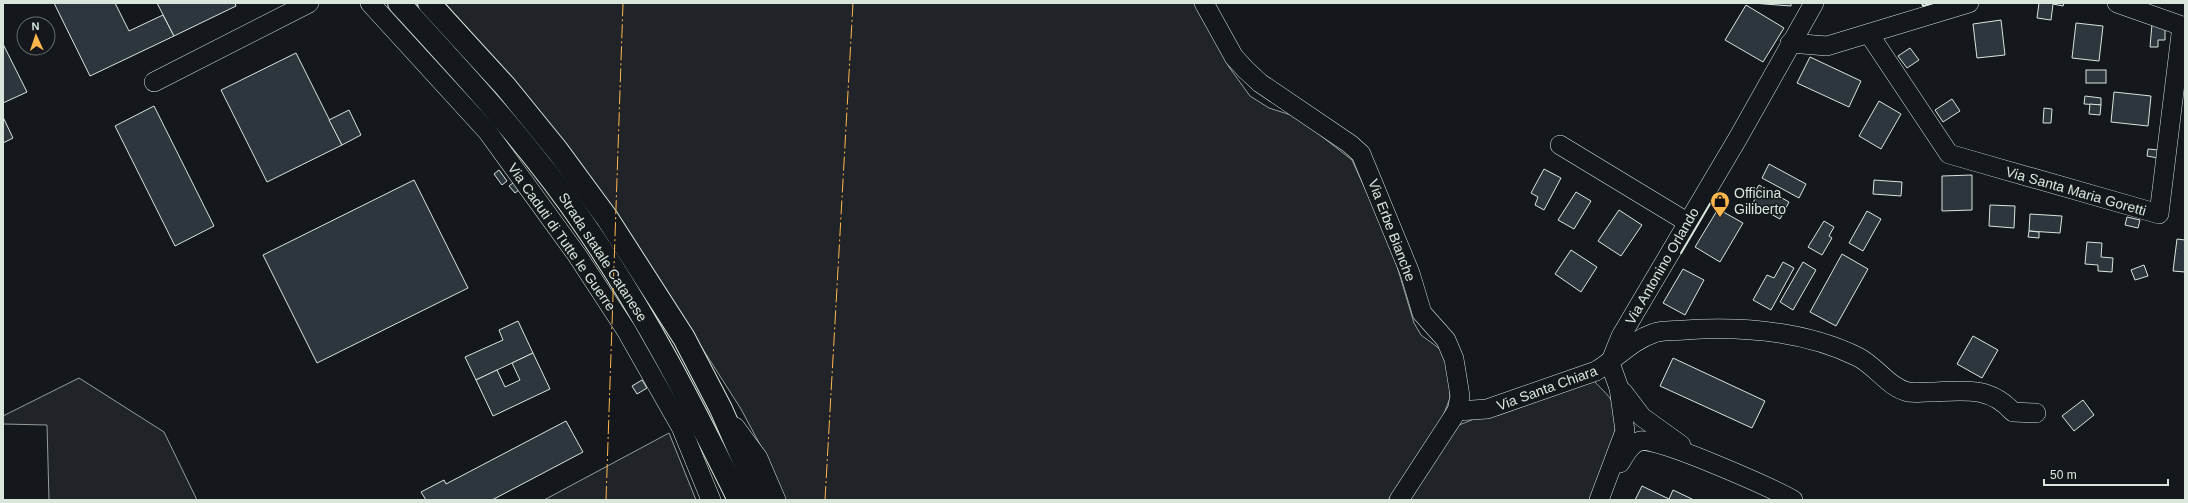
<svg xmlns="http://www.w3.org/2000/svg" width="2188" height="503" font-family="Helvetica,sans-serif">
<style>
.green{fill:#202428;stroke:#939e99}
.building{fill:#2c363c;stroke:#d8e6dc}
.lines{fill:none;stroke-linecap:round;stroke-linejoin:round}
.minor-casing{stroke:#d8e6dc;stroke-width:20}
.major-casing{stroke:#d8e6dc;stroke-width:24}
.minor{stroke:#14181c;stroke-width:19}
.major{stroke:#14181c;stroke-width:22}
.wall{stroke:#d8e6dc;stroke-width:2}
.power{stroke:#ffb74d;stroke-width:1;stroke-dasharray:14 3 2 3;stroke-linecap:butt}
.labels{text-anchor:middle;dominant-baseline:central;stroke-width:3;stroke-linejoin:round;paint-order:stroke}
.street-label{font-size:14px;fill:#d8e6dc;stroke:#14181c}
.poi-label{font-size:14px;fill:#d8e6dc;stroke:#14181c;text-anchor:start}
</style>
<rect width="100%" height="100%" fill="#14181c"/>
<!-- green -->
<g class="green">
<path d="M445 3H1195L1229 67 1250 96 1269 108 1297 117 1352 160 1391 246 1414 323 1421 335 1444 352 1449 372 1450 398 1443 416 1388 500H785L765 454 741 409 625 227 580 162 519 86Z"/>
<path d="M79 378 164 432 197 500H49L47 425 3 424V416Z"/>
<path d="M1594 381C1601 389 1612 397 1615 408 1622 430 1599 479 1589 500H1409L1459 425 1477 418 1499 415Z"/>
<path d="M669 433 696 500H544Z"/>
</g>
<!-- building -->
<g class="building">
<path d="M54 3H115L129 31 163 15 174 36 90 76Z"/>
<path d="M157 3H235L236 6 174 36Z"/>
<path d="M1752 3H1791V6Z"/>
<path d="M2039 3H2064L2063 6 2053 4 2051 20 2037 18Z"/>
<path d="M1746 5 1784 28 1763 62 1725 40Z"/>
<path d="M2001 20 2005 55 1977 58 1973 24Z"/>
<path d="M2076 23 2103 26 2099 61 2072 58Z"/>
<path d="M2152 24 2165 28V40H2158V47H2150Z"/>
<path d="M3 44 27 92 3 103Z"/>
<path d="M1910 48 1919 60 1907 68 1898 56Z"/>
<path d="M296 53 342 145 267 182 221 90Z"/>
<path d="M1810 57 1861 81 1849 107 1797 83Z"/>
<rect x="2086" y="70" width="20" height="13"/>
<path d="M2114 92 2151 96 2148 126 2111 122Z"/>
<path d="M2085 96 2101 98V105L2084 104Z"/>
<path d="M1952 99 1960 111 1943 122 1935 110Z"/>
<path d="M1879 101 1901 114 1881 149 1859 136Z"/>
<path d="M2090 104 2101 105 2100 115 2089 114Z"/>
<path d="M154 106 214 226 175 246 115 126Z"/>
<path d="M2044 108 2052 109 2051 123H2043Z"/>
<path d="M349 110 361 135 342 145 329 120Z"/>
<path d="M3 117 13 138 3 143Z"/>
<path d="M2148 149 2159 150 2158 158 2147 156Z"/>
<path d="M1769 164 1806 184 1799 198 1762 178Z"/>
<path d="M1544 169 1561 178 1544 210 1535 205 1538 197 1531 193Z"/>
<path d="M499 170 507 181 502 185 494 174Z"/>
<path d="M1972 175V210L1942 211V176Z"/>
<path d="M414 180 468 288 317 363 263 255Z"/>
<path d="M1874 180 1902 182 1901 196 1873 194Z"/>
<path d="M514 182 520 189 515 193 509 186Z"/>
<path d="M1759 185 1789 202 1780 219 1752 204 1757 196 1753 195Z"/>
<path d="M1576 192 1591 201 1574 229 1558 220Z"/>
<path d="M1990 205 2015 206 2014 228 1989 226Z"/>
<path d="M1718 209 1743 223 1720 262 1695 247Z"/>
<path d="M1619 210 1642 225 1621 256 1598 241Z"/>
<path d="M1867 211 1881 219 1863 251 1849 243Z"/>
<path d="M2030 214 2062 216 2060 233 2029 231Z"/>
<path d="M2127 217 2140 220 2138 228 2125 225Z"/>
<path d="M1824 221 1834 227 1829 236 1832 238 1822 255 1808 247Z"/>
<path d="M2029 231 2039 232V238L2028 237Z"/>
<path d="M2177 239 2185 240V272L2173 271Z"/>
<path d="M2087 242 2102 243 2101 257 2113 258 2112 272 2098 271V265L2085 264Z"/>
<path d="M1571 250 1597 267 1581 292 1555 274Z"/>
<path d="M1842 254 1868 269 1836 326 1810 312Z"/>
<path d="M1783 262 1794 268 1771 310 1753 300 1767 275 1774 278Z"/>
<path d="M1803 262 1816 270 1793 310 1780 302Z"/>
<path d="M2144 265 2148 276 2135 280 2131 270Z"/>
<path d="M1683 269 1704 280 1685 315 1663 303Z"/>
<path d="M518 321 533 353 476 380 465 357 503 340 499 330Z"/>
<path d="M1973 336 1998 350 1982 378 1957 364Z"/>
<path d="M533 353 550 389 493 416 476 380 497 370 505 387 520 380 512 363Z"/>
<path d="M1673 358 1765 401 1752 428 1660 386Z"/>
<path d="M642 380 647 388 637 394 632 386Z"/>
<path d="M2083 400 2094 415 2074 431 2062 416Z"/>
<path d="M566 421 583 452 492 500H426L421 492 444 480 446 484Z"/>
<path d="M1642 486 1669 499 1673 490 1694 500H1635Z"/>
</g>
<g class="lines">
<!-- minor casing -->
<g class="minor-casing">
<g id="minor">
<path d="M370 3 487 131 577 255 626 330 681 427 711 500"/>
<path d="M1204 3 1234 57 1246 70 1260 83 1350 144 1361 154 1410 273 1422 313 1446 340 1454 359 1460 396 1457 411 1399 500"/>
<path d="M2117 3 2185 27"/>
<path d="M1869 34 1949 154 2159 214 2182 26"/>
<path d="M1790 43 1827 46 1969 3"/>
<path d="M154 82 309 3"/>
<path d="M1560 145 1687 222"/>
<path d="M1623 392 1642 417 1681 445"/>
<path d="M1457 411 1487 409 1596 371C1616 359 1631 341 1654 333 1662 330 1675 331 1684 330 1743 326 1805 331 1858 357 1876 366 1888 387 1908 392 1915 393 1922 392 1929 392 1962 391 1989 385 2013 412L2036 413"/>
<path d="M735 427 758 458 776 500"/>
<path d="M1620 463C1625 455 1630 444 1640 441 1656 436 1774 489 1793 500"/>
<path d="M1599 500 1625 431 1619 388 1610 363 1621 336 1738 138 1814 3"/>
</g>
</g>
<!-- major casing -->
<g class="major-casing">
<g id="major">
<path d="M399 3C465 75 531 146 586 227 645 313 693 406 739 500"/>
<path d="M429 3 505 86 557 150 607 218 684 338 721 409 761 500"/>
</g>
</g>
<!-- minor -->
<use href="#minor" class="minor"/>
<!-- major -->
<use href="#major" class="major"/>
<!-- wall -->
<g class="wall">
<path d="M1922 3 1923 6 1933 3"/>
<path d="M2153 3H2156"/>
<path d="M1681 253 1714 197"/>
</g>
<!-- power -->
<g class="power">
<path d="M606 500 623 3"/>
<path d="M825 500 853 3"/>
</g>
</g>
<!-- icons -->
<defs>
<g id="shop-pin" transform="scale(1)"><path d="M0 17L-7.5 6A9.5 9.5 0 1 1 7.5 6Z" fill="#ffb74d" stroke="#14181c"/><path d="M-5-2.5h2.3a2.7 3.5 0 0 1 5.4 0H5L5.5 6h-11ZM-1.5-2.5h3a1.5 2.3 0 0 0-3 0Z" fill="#111"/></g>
</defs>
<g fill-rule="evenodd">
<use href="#shop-pin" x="1720" y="201"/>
</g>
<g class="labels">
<!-- street labels -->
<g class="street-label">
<text transform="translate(2076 191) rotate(16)">Via Santa Maria Goretti</text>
<text transform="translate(1392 230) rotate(69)">Via Erbe Bianche</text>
<text transform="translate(562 237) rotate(55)">Via Caduti di Tutte le Guerre</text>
<text transform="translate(603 257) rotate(57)">Strada statale Catanese</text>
<text transform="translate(1662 266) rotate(-60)">Via Antonino Orlando</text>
<text transform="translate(1547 388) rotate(-20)">Via Santa Chiara</text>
</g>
<!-- poi labels -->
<g class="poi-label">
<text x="1734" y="193">Officina<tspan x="1734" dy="16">Giliberto</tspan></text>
</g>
</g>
<!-- border -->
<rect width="2188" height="503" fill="none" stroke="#d8e6dc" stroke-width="8"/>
<!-- north arrow -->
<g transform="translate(36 36) rotate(357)"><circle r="19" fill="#14181c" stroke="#626a69"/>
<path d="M0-3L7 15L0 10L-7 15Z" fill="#ffb74d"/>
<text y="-6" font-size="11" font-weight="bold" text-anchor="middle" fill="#d8e6dc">N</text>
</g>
<!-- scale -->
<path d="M2044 479v6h124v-6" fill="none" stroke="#d8e6dc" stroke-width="2"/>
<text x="2050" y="479" font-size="12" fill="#d8e6dc" stroke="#14181c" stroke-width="3" paint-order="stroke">50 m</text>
</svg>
